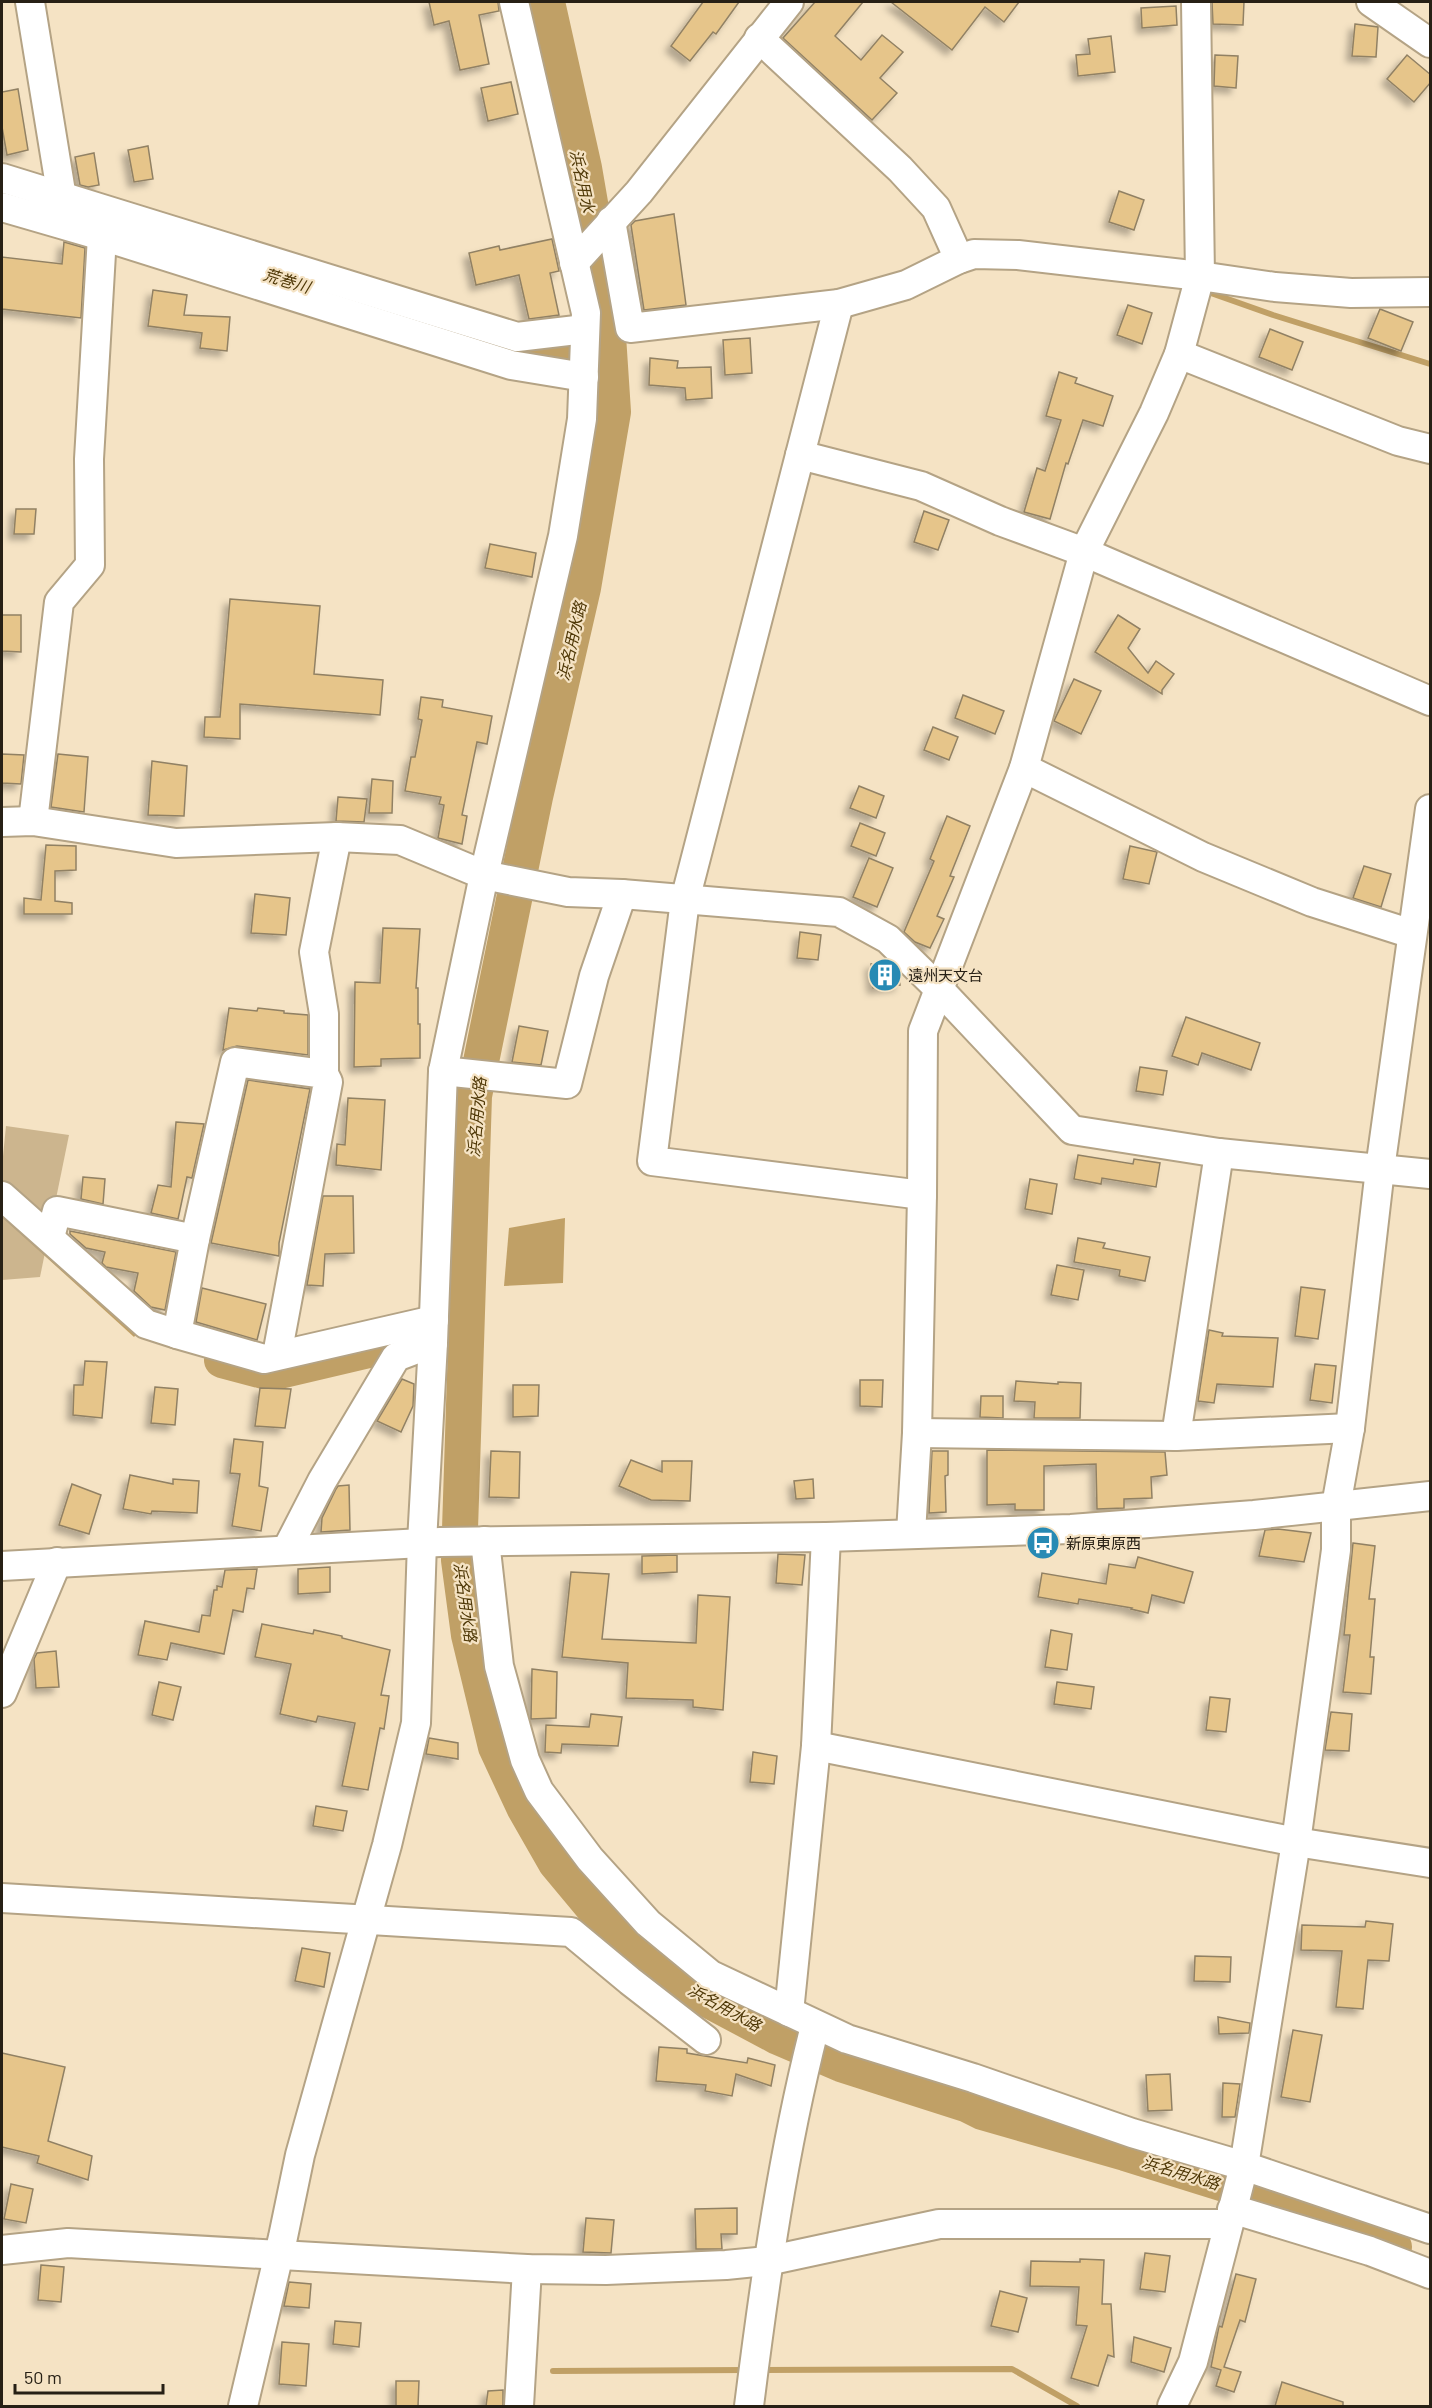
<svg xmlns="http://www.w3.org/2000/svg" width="1432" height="2408" font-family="Barlow,'Noto Sans JP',sans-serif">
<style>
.green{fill:#ccb58e}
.water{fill:#c0a066}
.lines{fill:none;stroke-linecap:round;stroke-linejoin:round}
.stream{stroke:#c0a066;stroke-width:6}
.river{stroke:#c0a066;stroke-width:36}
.building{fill:#e6c58a;stroke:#918164;stroke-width:1.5;filter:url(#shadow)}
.minor-casing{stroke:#b4a385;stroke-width:32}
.minor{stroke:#fff;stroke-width:28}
.labels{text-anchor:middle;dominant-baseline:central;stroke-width:4.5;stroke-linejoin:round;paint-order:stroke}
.poi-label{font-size:15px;fill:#272015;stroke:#f5e3c4;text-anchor:start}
.water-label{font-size:16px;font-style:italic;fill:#4f3807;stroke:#f5e3c4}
</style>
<defs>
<filter id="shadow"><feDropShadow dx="-5.5" dy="5.5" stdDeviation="3" flood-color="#0004"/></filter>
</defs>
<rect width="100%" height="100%" fill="#f5e3c4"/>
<!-- green -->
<path class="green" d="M6 1126 69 1135 40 1277 2 1280V1166Z"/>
<!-- water -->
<g class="water">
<path d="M2 1199 143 1326 134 1337 2 1217Z"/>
<path d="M565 1218 563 1283 504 1286 509 1228Z"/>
</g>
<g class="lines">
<!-- stream -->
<g class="stream">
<path d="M1208 292 1273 315 1430 364"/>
<path d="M608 336 626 335"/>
<path d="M574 1921 606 1923"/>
<path d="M760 2370 1012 2369 1077 2406"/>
<path d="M553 2371 747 2370"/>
</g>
<!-- river -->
<g class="river">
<path d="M547 2 584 168 600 261 608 336 613 412 583 588 535 797 474 1096 459 1560 469 1635 496 1747 524 1807 556 1863 606 1923 650 1960 701 1996 778 2037 841 2064 966 2104 982 2112 1125 2153 1263 2196 1394 2247"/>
<path d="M510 355 572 359"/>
<path d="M222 1360 271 1373 424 1337"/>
</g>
</g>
<!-- building -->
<g class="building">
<path d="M429 2H498L499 11 479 15 489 64 460 70 449 21 434 25Z"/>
<path d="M703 2H739L716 34 713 32 690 61 671 46Z"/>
<path d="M815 2H863L835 36 861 60 882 35 903 52 880 78 897 93 872 120 783 38Z"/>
<path d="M891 2H1019L1004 22 985 7 952 50Z"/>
<path d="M1212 2H1244L1243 25 1213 24Z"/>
<path d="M1176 6 1177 25 1142 28 1141 8Z"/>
<path d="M1355 24 1378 27 1376 57 1352 56Z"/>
<path d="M1111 36 1115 72 1078 76 1076 55 1090 54 1088 39Z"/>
<path d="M1215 55 1238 56 1236 88 1214 86Z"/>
<path d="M1407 55 1431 75V82L1414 102 1387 79Z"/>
<path d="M511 82 518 114 488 121 481 88Z"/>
<path d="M18 89 28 150 7 155 2 127V92Z"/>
<path d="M148 146 153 179 134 182 128 150Z"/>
<path d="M94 153 99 185 88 187 80 185 75 157Z"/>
<path d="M1119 191 1144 200 1134 230 1109 222Z"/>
<path d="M674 214 686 305 644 310 631 225 635 221Z"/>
<path d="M552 239 559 271 550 273 559 315 529 319 519 275 476 285 469 253 499 246 500 250Z"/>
<path d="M64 242 85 248 81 318 2 309V257L62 264Z"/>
<path d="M153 290 187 295 184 315 230 317 227 351 200 348 202 333 148 326Z"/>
<path d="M1128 305 1152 313 1142 344 1117 335Z"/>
<path d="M1380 309 1413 322 1401 351 1368 338Z"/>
<path d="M1270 329 1303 342 1292 370 1259 357Z"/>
<path d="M750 338 752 373 725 375 723 340Z"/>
<path d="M650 358 678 361 677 368 711 367 712 398 686 400 685 388 649 385Z"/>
<path d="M1059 372 1077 378 1075 383 1113 396 1103 426 1083 420 1068 464 1066 463 1050 519 1024 512 1037 468 1045 471 1061 420 1046 416Z"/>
<path d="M16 509H36L34 534H14Z"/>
<path d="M924 511 949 520 938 550 914 542Z"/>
<path d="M490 544 536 553 532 577 485 568Z"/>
<path d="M230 599 320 606 314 674 383 680 380 715 240 704V739L204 737 205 717H220Z"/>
<path d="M2 615H21V652L2 651Z"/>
<path d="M1118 615 1140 629 1128 648 1148 673 1156 661 1174 674 1162 690V694L1095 652Z"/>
<path d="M1074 679 1101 691 1081 734 1054 721Z"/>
<path d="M963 695 1004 711 995 734 955 718Z"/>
<path d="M421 697 443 700 442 707 492 716 487 744 477 742 462 815 467 816 462 844 438 838 444 805 439 804 441 797 405 791 411 757H415L422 720 418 719Z"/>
<path d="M933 727 958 737 949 760 924 750Z"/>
<path d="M2 754 24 755 21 784 2 783Z"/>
<path d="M58 754 88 757 84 812 51 807Z"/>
<path d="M152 761 187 766 184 816 148 815Z"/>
<path d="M372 779 393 781 392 813H369Z"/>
<path d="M859 786 884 796 876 818 850 808Z"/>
<path d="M338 797 367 799 364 822 336 821Z"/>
<path d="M947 816 970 826 950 876 954 877 937 916 944 919 930 948 915 942 904 932 934 861 930 859Z"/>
<path d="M860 823 885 833 876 856 851 846Z"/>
<path d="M46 845 76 846V870L55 871V901L72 903V914H24V898L41 900Z"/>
<path d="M1130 846 1157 852 1149 884 1123 879Z"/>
<path d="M869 858 893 868 877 907 853 897Z"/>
<path d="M1364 866 1391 874 1381 907 1353 898Z"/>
<path d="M255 894 290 898 286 935 251 933Z"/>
<path d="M383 928 420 929 416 988H418V1024H420V1058L381 1059V1066L354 1067 355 982 380 983Z"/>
<path d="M800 932 821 935 818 960 797 958Z"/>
<path d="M889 963 898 972 900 985 873 988 871 964Z"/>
<path d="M229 1008 257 1011 258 1008 284 1011V1013L308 1015V1055L237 1046 223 1050Z"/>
<path d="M1186 1017 1260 1043 1251 1070 1202 1053 1198 1065 1172 1056Z"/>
<path d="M519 1026 548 1031 541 1065 512 1062Z"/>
<path d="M1140 1067 1167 1071 1163 1095 1136 1091Z"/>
<path d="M248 1080 310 1089 279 1243V1256L211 1243Z"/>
<path d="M348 1098 385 1100 381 1170 336 1165 337 1144 345 1145Z"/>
<path d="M176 1122 204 1124 192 1178 187 1177 178 1219 151 1213 158 1185 171 1187Z"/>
<path d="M1078 1155 1133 1164 1134 1159 1160 1163 1156 1187 1102 1178 1101 1184 1074 1179Z"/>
<path d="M83 1177 105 1179 103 1204 81 1199Z"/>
<path d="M1030 1179 1057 1184 1052 1214 1025 1209Z"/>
<path d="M323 1196H353L354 1253 325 1254 323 1286 307 1285Z"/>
<path d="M70 1231 176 1252 165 1310 151 1307 134 1291 138 1273 106 1267 102 1263 105 1252 86 1248 70 1234Z"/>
<path d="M1078 1238 1105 1243 1103 1248 1150 1257 1145 1281 1119 1276 1120 1270 1074 1262Z"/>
<path d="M1057 1265 1084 1270 1078 1300 1051 1295Z"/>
<path d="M1301 1287 1325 1290 1318 1339 1295 1336Z"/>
<path d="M202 1288 266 1304 257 1340 196 1322Z"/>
<path d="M1209 1330 1223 1333 1222 1336 1278 1338 1273 1387 1217 1384 1214 1403 1198 1401Z"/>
<path d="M85 1361 107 1362 102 1418 73 1415 74 1385H83Z"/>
<path d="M1315 1364 1336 1366 1332 1403 1310 1400Z"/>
<path d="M402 1379 414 1384 413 1406 401 1432 377 1421Z"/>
<path d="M860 1380H883L882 1407 860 1406Z"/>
<path d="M1016 1381 1058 1384V1382L1081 1383 1080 1418H1034L1035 1402 1014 1401Z"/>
<path d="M513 1385H539L538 1416 513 1417Z"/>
<path d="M155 1387 178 1389 175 1425 151 1423Z"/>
<path d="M260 1388 291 1389 285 1428 255 1426Z"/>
<path d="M981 1396H1003V1418L980 1417Z"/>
<path d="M234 1439 263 1442 259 1486 268 1488 261 1531 232 1526 240 1474 230 1473Z"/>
<path d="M987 1450 1165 1452 1167 1475 1151 1477 1152 1498 1124 1499V1508L1097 1509 1096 1464 1044 1466V1510H1015V1504L987 1505Z"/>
<path d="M491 1451 520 1452 519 1498 489 1497Z"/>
<path d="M932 1451H948V1475L945 1476 946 1512 929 1513Z"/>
<path d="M631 1460 662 1472V1461H692L690 1501 651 1500 619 1486Z"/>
<path d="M130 1475 173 1484V1479L199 1481 197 1513 152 1511 151 1514 123 1509Z"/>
<path d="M813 1479 814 1498 796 1499 794 1481Z"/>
<path d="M72 1484 101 1495 89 1534 59 1525Z"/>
<path d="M349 1485 350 1530 321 1532 322 1518 336 1489 338 1486Z"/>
<path d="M1278 1529 1311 1533 1304 1562 1259 1556 1265 1530Z"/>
<path d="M1353 1543 1375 1546 1369 1599H1375L1370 1657H1374L1371 1694 1343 1692 1350 1635H1344Z"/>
<path d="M778 1554 805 1555 802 1585 776 1583Z"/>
<path d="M677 1555V1572L642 1574V1556Z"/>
<path d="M1138 1557 1193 1572 1184 1603 1152 1595 1148 1613 1131 1609 1132 1608 1079 1599 1078 1604 1038 1597 1042 1573 1106 1584 1109 1564 1135 1568Z"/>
<path d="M330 1567V1592L298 1594V1569Z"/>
<path d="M257 1569 254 1589 247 1588 243 1612 233 1610 224 1654 171 1643 167 1660 138 1655 145 1621 199 1632 202 1615 210 1616 214 1590H217V1586L222 1587 225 1570Z"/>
<path d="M571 1572 609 1574 602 1639 696 1643 698 1595 730 1597 723 1710 693 1707V1700L626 1698 628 1663 562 1657Z"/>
<path d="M262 1624 313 1634 314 1630 342 1636V1638L390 1650 381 1695 389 1696 384 1729 380 1728 368 1790 342 1786 355 1723 318 1716 316 1722 280 1714 291 1664 255 1657Z"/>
<path d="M1051 1630 1072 1634 1067 1670 1045 1667Z"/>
<path d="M56 1651 59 1687 36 1688 34 1659 37 1653Z"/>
<path d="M532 1669 557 1672 556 1718 531 1719Z"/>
<path d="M159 1682 181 1687 173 1720 152 1715Z"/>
<path d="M1057 1682 1094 1687 1091 1709 1054 1704Z"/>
<path d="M1210 1697 1230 1699 1226 1732 1206 1730Z"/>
<path d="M1331 1712 1352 1714 1349 1751 1325 1750Z"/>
<path d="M591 1714 622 1717 618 1746 562 1744 561 1753 545 1752 546 1725 589 1727Z"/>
<path d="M429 1738 458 1743V1759L426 1754Z"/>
<path d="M753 1752 777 1756 774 1784 750 1782Z"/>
<path d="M316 1806 347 1811 343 1831 313 1826Z"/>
<path d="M1366 1921 1393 1924 1389 1961 1368 1960 1363 2009 1336 2007 1342 1951 1301 1950 1302 1925 1365 1927Z"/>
<path d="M302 1948 330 1953 324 1987 295 1981Z"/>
<path d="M1195 1956 1231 1957 1230 1982 1194 1981Z"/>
<path d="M1218 2017 1250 2023 1249 2033 1219 2034Z"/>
<path d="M1293 2030 1322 2035 1310 2102 1281 2097Z"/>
<path d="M659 2047 687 2049V2053L747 2063 748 2058 775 2065 771 2086 736 2074 732 2096 705 2091 706 2085 656 2081Z"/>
<path d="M2 2053 65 2067 48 2141 92 2156 88 2180 37 2163 39 2156 2 2147Z"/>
<path d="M1170 2074 1172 2110 1148 2111 1146 2075Z"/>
<path d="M1223 2083 1240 2084 1235 2117H1222Z"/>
<path d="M11 2184 33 2189 26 2223 4 2219Z"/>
<path d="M737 2208V2234H721L722 2249H696L695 2209Z"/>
<path d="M586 2218 614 2220 611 2253 583 2252Z"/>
<path d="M1145 2253 1170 2256 1165 2292 1140 2289Z"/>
<path d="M1080 2259 1104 2260 1102 2304H1111L1114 2357 1108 2355 1098 2386 1071 2378 1087 2326 1076 2325 1079 2287 1030 2286 1031 2261 1080 2262Z"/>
<path d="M41 2265 64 2267 61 2302 38 2300Z"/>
<path d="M1236 2274 1256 2279 1245 2322 1240 2320 1224 2367 1241 2372 1234 2392 1216 2386 1221 2370 1211 2367 1219 2326 1222 2327Z"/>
<path d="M289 2282 311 2284 309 2308 284 2306Z"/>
<path d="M1000 2291 1027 2298 1018 2332 991 2326Z"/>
<path d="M335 2321 361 2323 359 2347 333 2344Z"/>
<path d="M1134 2337 1171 2348 1164 2372 1131 2362Z"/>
<path d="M282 2342 309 2344 306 2386 279 2384Z"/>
<path d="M396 2381H419L418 2406H396Z"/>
<path d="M1282 2382 1343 2402V2406H1275Z"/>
<path d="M503 2390V2406H486L488 2391Z"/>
</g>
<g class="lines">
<!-- minor casing -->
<g class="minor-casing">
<g id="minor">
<path d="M30 2 62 198 58 212"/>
<path d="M1371 2 1430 43"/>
<path d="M759 38 900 169 936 208 959 259"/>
<path d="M2 178 517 337 585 329"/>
<path d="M2 207 102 236 511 365 584 377"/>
<path d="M611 221 630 328 839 304 906 285 959 259 974 254 1018 255 1200 276 1275 287 1351 293 1430 292"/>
<path d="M574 263 639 192 789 2"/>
<path d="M839 304 685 900 652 1161 922 1195"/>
<path d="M1179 354 1398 441 1430 449"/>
<path d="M800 455 921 486 1000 521 1084 552 1430 701"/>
<path d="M1024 768 1203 857 1312 902 1412 934"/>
<path d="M33 821 59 602 90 565 89 459 102 236"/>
<path d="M2 822 33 821 176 843 337 837 400 840 484 875 568 892 622 894 839 912 888 939 938 988 1072 1130 1219 1153 1430 1174"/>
<path d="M443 1071 567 1084 594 976 622 894"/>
<path d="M324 1074V1014L314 952 337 837"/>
<path d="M2 1196 146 1324 177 1334 264 1359 434 1320"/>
<path d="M50 1237 57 1211 195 1239"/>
<path d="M177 1334 195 1239 235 1062 324 1074 328 1082 277 1355"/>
<path d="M917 1433 1176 1436 1350 1428"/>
<path d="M1176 1436 1219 1153"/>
<path d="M911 1533 917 1433 922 1195 923 1031 1024 768 1084 552 1154 413 1179 354 1200 276 1196 2"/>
<path d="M485 1541 499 1666 525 1760 539 1791 590 1859 648 1923 711 1975 847 2039 973 2078 1132 2133 1244 2166 1430 2229"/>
<path d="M287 1549 322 1481 396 1357 433 1343"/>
<path d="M2 1566 440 1542 826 1537 1071 1529 1254 1515 1430 1496"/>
<path d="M2 1693 57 1562"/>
<path d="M816 1746 1296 1842 1430 1863"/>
<path d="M2 1898 571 1932 630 1981 706 2040"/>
<path d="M789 2012 816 1746 826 1537"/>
<path d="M1232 2209 1370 2251 1430 2274"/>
<path d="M2 2250 68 2243 527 2269 606 2270 726 2265 767 2261 939 2224H1227"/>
<path d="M243 2406 283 2237 300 2155 387 1845 416 1723 422 1542 433 1343 443 1071 484 875 563 536 582 419 586 313 514 2"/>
<path d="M519 2406 527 2269"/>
<path d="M749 2406C765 2279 783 2151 815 2026"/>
<path d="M1172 2406 1193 2362 1244 2166 1296 1842 1336 1550V1506L1350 1428 1380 1169 1430 809"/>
</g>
</g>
<!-- minor -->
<use href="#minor" class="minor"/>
</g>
<!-- icons -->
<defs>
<g id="building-disc" transform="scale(1.725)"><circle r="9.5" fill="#278ab4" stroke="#f5e3c4"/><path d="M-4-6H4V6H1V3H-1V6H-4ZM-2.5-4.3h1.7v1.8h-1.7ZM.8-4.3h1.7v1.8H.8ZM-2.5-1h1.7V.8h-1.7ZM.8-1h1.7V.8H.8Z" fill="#fff"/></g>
<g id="bus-disc" transform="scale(1.725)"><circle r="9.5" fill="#278ab4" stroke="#f5e3c4"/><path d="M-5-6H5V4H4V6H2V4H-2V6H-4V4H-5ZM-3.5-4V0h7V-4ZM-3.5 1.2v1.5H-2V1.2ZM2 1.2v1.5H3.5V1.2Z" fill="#fff"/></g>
</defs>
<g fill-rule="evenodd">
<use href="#building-disc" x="885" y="975"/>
<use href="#bus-disc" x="1043" y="1543"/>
</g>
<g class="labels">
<!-- poi labels -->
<g class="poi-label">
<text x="908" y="975">遠州天文台</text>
<text x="1066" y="1543">新原東原西</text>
</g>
<!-- water labels -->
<g class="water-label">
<text transform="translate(583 181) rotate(78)">浜名用水</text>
<text transform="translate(287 280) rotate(17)">荒巻川</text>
<text transform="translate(571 641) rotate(-77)">浜名用水路</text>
<text transform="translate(476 1117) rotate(-85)">浜名用水路</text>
<text transform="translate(466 1602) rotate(82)">浜名用水路</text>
<text transform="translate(725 2007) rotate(29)">浜名用水路</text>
<text transform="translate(1181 2172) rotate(17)">浜名用水路</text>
</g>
</g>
<!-- border -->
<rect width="1432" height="2408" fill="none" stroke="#272015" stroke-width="6"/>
<!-- scale -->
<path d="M15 2384v9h148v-9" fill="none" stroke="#272015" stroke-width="3"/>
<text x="24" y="2384" font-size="18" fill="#272015" stroke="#f5e3c4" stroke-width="4.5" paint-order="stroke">50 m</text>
</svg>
